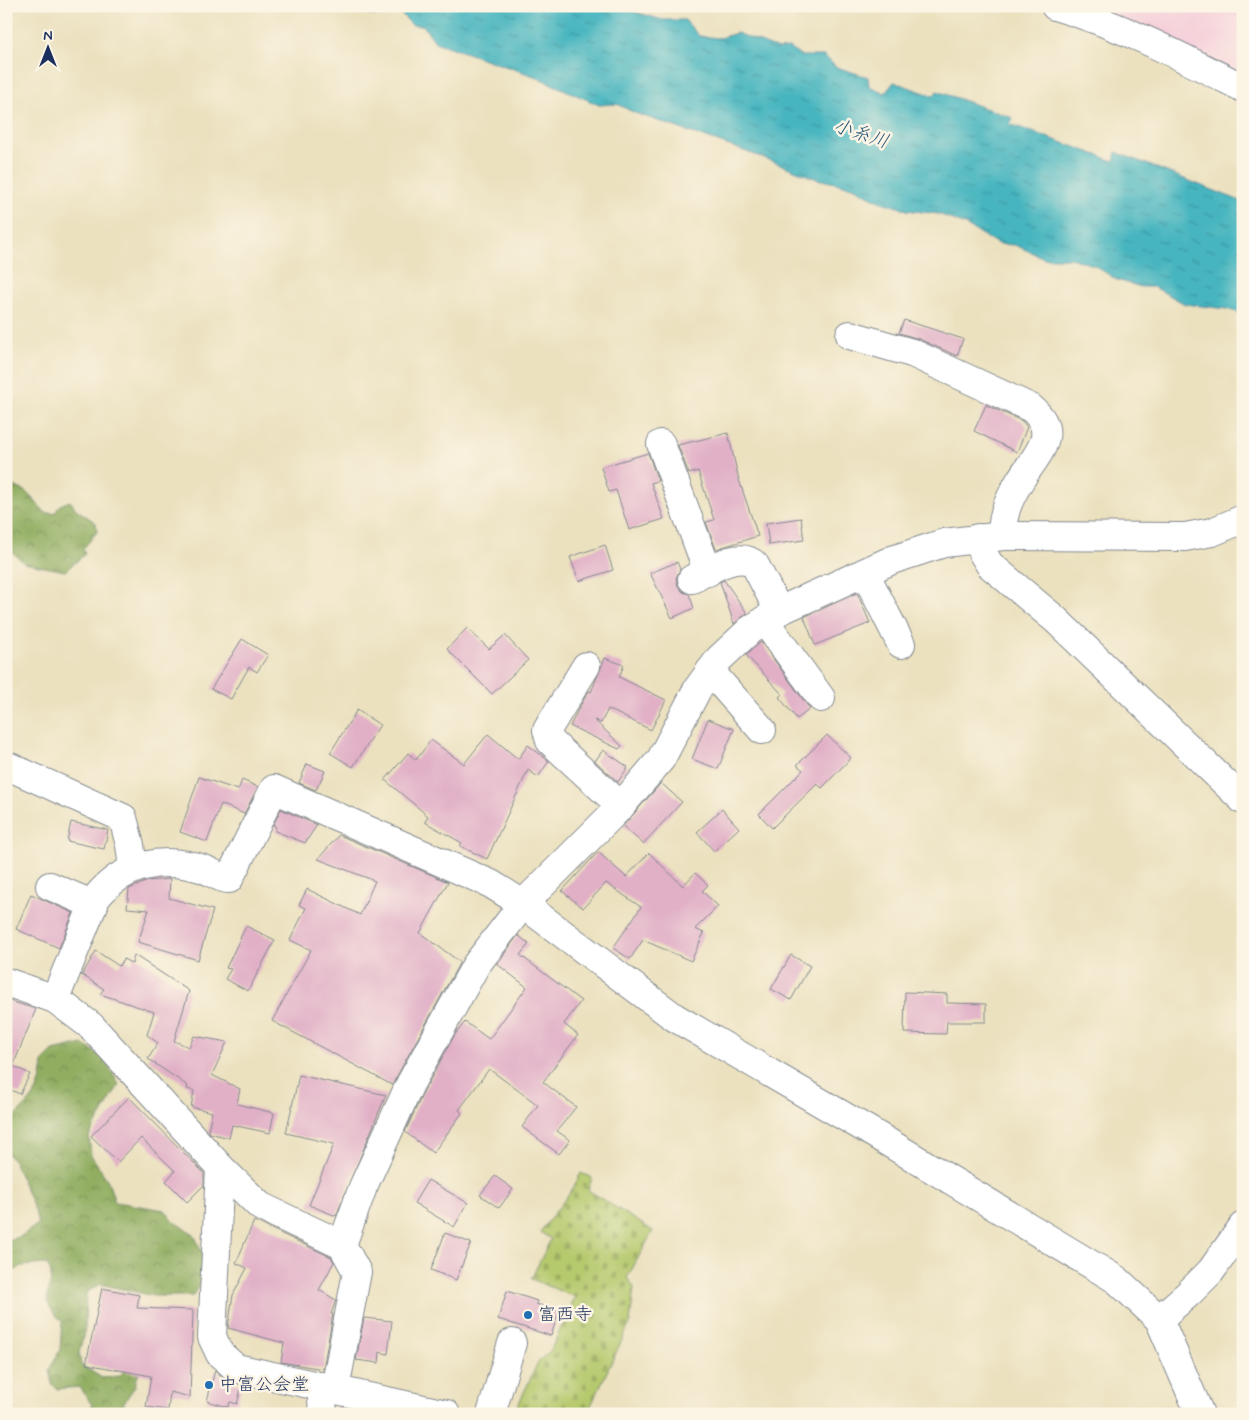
<svg xmlns="http://www.w3.org/2000/svg" width="1249" height="1420" font-family="Mynerve,'Klee One',sans-serif">
<style>
.built{fill:#f5cfda}
.forest{fill:url(#forest-crowns);stroke:#566e5f}
.cemetery{fill:url(#cemetery-stones);stroke:#687c66}
.water{fill:url(#water-ripples);stroke:#30728e}
.building{fill:#e1b0c7}
.lines{fill:none;stroke-linecap:round;stroke-linejoin:round}
.minor-casing{stroke:#83888e;stroke-width:30}
.minor{stroke:#fff;stroke-width:28}
.poi-dot{fill:#1f6fb2;stroke:#fcf5e5;stroke-width:2}
.labels{text-anchor:middle;dominant-baseline:central;stroke-width:5;stroke-linejoin:round;paint-order:stroke}
.poi-label{font-size:18px;fill:#1b2f5e;stroke:#fcf5e5;text-anchor:start}
.water-label{font-size:19px;font-style:italic;fill:#28577b;stroke:#fcf5e5}
</style>
<defs>
<pattern id="forest-crowns" width="20" height="18" patternUnits="userSpaceOnUse" patternTransform="scale(1.25)"><rect width="20" height="18" fill="#90ad60"/><path d="M2 6a3 3 0 1 1 6 0M12 15a3 3 0 1 1 6 0" fill="none" stroke="#758d52"/></pattern>
<pattern id="cemetery-stones" width="16" height="16" patternUnits="userSpaceOnUse" patternTransform="scale(1.25)"><rect width="16" height="16" fill="#b5c96d"/><path d="M2 7V4a2 2 0 0 1 4 0v3zM10 15v-3a2 2 0 0 1 4 0v3z" fill="#9bad61"/></pattern>
<pattern id="water-ripples" width="26" height="14" patternUnits="userSpaceOnUse" patternTransform="scale(1.25)"><rect width="26" height="14" fill="#46b5bf"/><path d="M2 4q2-2 4 0t4 0M15 11q2-2 4 0t4 0" fill="none" stroke="#3a949e"/></pattern>
</defs>
<rect width="100%" height="100%" fill="#fcf5e5"/>
<filter id="ink" filterUnits="userSpaceOnUse"><feTurbulence type="fractalNoise" baseFrequency=".02" numOctaves="2"/><feDisplacementMap in="SourceGraphic" scale="10" xChannelSelector="R" yChannelSelector="G"/><feConvolveMatrix kernelMatrix="1 2 1 2 8 2 1 2 1" color-interpolation-filters="sRGB"/></filter>
<filter id="wash" filterUnits="userSpaceOnUse"><feTurbulence type="fractalNoise" baseFrequency=".0096" numOctaves="4" result="noise"/><feDisplacementMap in="SourceGraphic" scale="20" xChannelSelector="R" yChannelSelector="G"/><feGaussianBlur stdDeviation="1.12" result="paint"/><feColorMatrix in="noise" values="0 0 0 0 0 0 0 0 0 0 0 0 0 0 0 0 0 1.4 0 .05"/><feComposite in="paint" operator="in"/></filter>
<g filter="url(#wash)">
<rect width="100%" height="100%" fill="#ebe1bf"/>
<!-- built -->
<path class="built" d="M1075 6H1243V79Z"/>
<!-- forest -->
<g class="forest">
<path d="M11 485 25 491 46 513H55L60 505 70 501 76 509 96 523 97 532 83 549 85 554 65 571 24 563 6 546V486Z"/>
<path d="M83 1044 104 1058 119 1085 89 1136 91 1155 108 1181 115 1202 165 1210 174 1222 194 1234 204 1258 201 1281 193 1296H154L100 1284 86 1293 85 1328 79 1353 81 1365 102 1378 120 1376 129 1364 140 1367 135 1386 123 1404 131 1414H87L92 1405 80 1387 57 1389 52 1384 49 1370 60 1350 62 1321C30 1294 63 1284 46 1264L22 1266 9 1274 6 1273V1240L20 1237 38 1224 35 1211 14 1161 6 1152V1125C30 1100 41 1097 43 1061L53 1051Z"/>
</g>
<!-- cemetery -->
<path class="cemetery" d="M581 1173 592 1178 588 1190 653 1231 627 1278 634 1287 630 1323 587 1414H514L538 1362 551 1350 575 1297 531 1279 551 1239 540 1232 572 1190Z"/>
<!-- water -->
<path class="water" d="M345 6H614L663 20H685L699 36 719 38 737 33 778 49 790 48 800 56H824L836 67 868 77 869 86 885 93 894 82 934 96 937 91 1013 118 1010 124 1114 161 1116 152 1243 202V314L1227 309 1185 304 1154 287H1141L1117 280 1094 265 1070 258H1044L1015 245 998 244 965 225 939 214 907 210 879 201 853 187 817 179 767 159 635 113 617 104 599 105 534 76 435 42 423 25H412L400 13 371 15Z"/>
<g id="blocks">
<!-- building -->
<g class="building">
<path d="M904 320 963 339 957 356 919 339 899 333Z"/>
<path d="M986 405 1022 421 1027 427 1017 452 974 431Z"/>
<path d="M728 433 739 480 758 536 716 549 706 522 714 520 698 471 689 474 678 445Z"/>
<path d="M648 453 658 481 651 483 664 519 629 530 616 490 609 492 601 467Z"/>
<path d="M801 518 804 540 769 545 766 523Z"/>
<path d="M605 545 613 570 579 581 570 557Z"/>
<path d="M677 562 680 569 676 578 678 586 683 592 689 594 694 608 672 618 650 573Z"/>
<path d="M724 580 747 613 734 624 720 582Z"/>
<path d="M857 593 870 623 815 645 804 617Z"/>
<path d="M467 628 489 649 505 635 528 660 492 694 447 649Z"/>
<path d="M242 639 268 655 257 672 249 667 231 699 211 689Z"/>
<path d="M761 642 810 709 797 719 779 697 782 694 746 655Z"/>
<path d="M605 658 624 665 619 677 666 700 651 730 608 709 601 723 594 720 622 746 619 749 570 726 580 706 589 691 591 692Z"/>
<path d="M357 710 380 725 353 767 330 753Z"/>
<path d="M708 719 734 729 718 769 692 759Z"/>
<path d="M488 734 518 759 528 745 549 761 538 777 528 770 487 859 460 846 462 843 425 822 428 816 385 780 408 753 416 760 431 740 464 764Z"/>
<path d="M827 735 851 758 822 788 817 784 772 828 759 814 803 770 797 765Z"/>
<path d="M603 750 628 767 618 782 595 761Z"/>
<path d="M307 764 325 771 316 790 299 783Z"/>
<path d="M199 777 238 790 242 780 258 787 244 814 221 804 207 842 180 832Z"/>
<path d="M661 783 682 802 643 844 623 826Z"/>
<path d="M281 809 317 825 305 843 275 831 276 827 273 825Z"/>
<path d="M722 809 739 828 714 851 697 832Z"/>
<path d="M71 822 108 830 104 849 67 841Z"/>
<path d="M339 835 448 882 420 933 460 962 392 1085 272 1021 311 950 290 940 306 908 299 905 307 889 360 915 375 881 318 859Z"/>
<path d="M598 852 626 877 649 853 683 886 695 873 708 885 702 891 718 906 695 929 704 933 691 961 643 940 630 959 613 948 641 907 606 883 583 908 562 891Z"/>
<path d="M170 879 169 898 213 910 198 960 138 942 149 910 127 908 129 889 148 881Z"/>
<path d="M31 894 73 913 59 948 16 929Z"/>
<path d="M246 926 275 940 248 991 225 979 231 969 226 968Z"/>
<path d="M518 935 529 944 520 955 581 1001 564 1024 578 1035 543 1082 576 1107 557 1131 570 1140 559 1154 522 1127 538 1105 489 1069 459 1110 462 1113 433 1153 405 1132 424 1091 454 1036 465 1022 489 1039 527 987 497 964Z"/>
<path d="M96 951 119 966 124 959 132 964 134 955 189 991 174 1041 189 1047 194 1036 227 1042 212 1075 240 1089 237 1104 274 1113 270 1133 232 1125 229 1138 210 1133 208 1130 212 1112 191 1107 194 1091 187 1089 188 1086 148 1059 158 1043 147 1035 154 1012 100 994 104 989 82 975Z"/>
<path d="M791 955 810 966 791 1000 771 989Z"/>
<path d="M905 992 947 994V1003L986 1004V1022H947L946 1034 904 1033Z"/>
<path d="M6 1000 36 1009 13 1066 30 1074 20 1094 6 1088Z"/>
<path d="M299 1075 386 1095 336 1216 309 1205 334 1144 286 1133Z"/>
<path d="M129 1097 204 1173V1185L187 1202 166 1181 175 1171 141 1138 118 1162 91 1136Z"/>
<path d="M495 1176 513 1189 499 1208 480 1195Z"/>
<path d="M428 1180 468 1203 454 1227 414 1203Z"/>
<path d="M254 1221 331 1257 334 1262 319 1290 336 1300 331 1314H333L323 1369 281 1362 284 1343 228 1328 233 1295 247 1268 236 1263Z"/>
<path d="M445 1233 471 1243 456 1280 431 1270Z"/>
<path d="M102 1288 139 1295 137 1308 193 1310 190 1397 170 1392 168 1410 146 1407 151 1376 86 1364Z"/>
<path d="M507 1291 537 1301 536 1304 559 1311 551 1336 498 1319Z"/>
<path d="M364 1318 392 1321 388 1354 380 1352 379 1363 356 1360Z"/>
<path d="M215 1370 226 1380 242 1385 237 1404 230 1402 228 1407 207 1401Z"/>
</g>
</g>
</g>
<g filter="url(#ink)">
<use href="#blocks" fill-opacity="0" stroke="#83888e" stroke-width="1"/>
<g class="lines">
<!-- minor casing -->
<g class="minor-casing">
<g id="minor">
<path d="M1055 6C1121 25 1182 57 1243 88"/>
<path d="M850 335 912 353 1031 408C1064 435 1032 458 1018 484 1008 501 1001 517 1003 536"/>
<path d="M661 444 708 572"/>
<path d="M978 538 982 552 990 565 1056 620 1243 800"/>
<path d="M865 573 901 644"/>
<path d="M692 579C709 571 739 549 755 565L779 611"/>
<path d="M764 620 821 698"/>
<path d="M586 666 547 730 550 741 621 806"/>
<path d="M710 671 762 730"/>
<path d="M6 770 10 767 123 818 130 845 133 868"/>
<path d="M50 886 94 905"/>
<path d="M6 982 55 999 91 1026 220 1167 260 1206 342 1245 357 1272 335 1389"/>
<path d="M55 999 96 898C123 864 162 856 204 869 212 872 220 879 229 879L274 789 491 884 523 904 674 1017 866 1129 1117 1280 1159 1319 1200 1414"/>
<path d="M220 1167 212 1337 220 1354 236 1368 446 1414"/>
<path d="M342 1245 363 1187 410 1084 476 965 523 904 621 806 661 759 698 688 719 659 750 630 779 611 892 560 944 543 1003 536 1185 537 1212 532 1243 519"/>
<path d="M1159 1319 1188 1294 1211 1271 1243 1226"/>
<path d="M321 1386 323 1414"/>
<path d="M491 1414 512 1343"/>
</g>
</g>
<!-- minor -->
<use href="#minor" class="minor"/>
</g>
</g>
<!-- markers -->
<g class="poi-dot">
<circle cx="528" cy="1315" r="5"/>
<circle cx="209" cy="1385" r="5"/>
</g>
<g class="labels">
<!-- poi labels -->
<g class="poi-label">
<text x="538" y="1315">富西寺</text>
<text x="219" y="1385">中富公会堂</text>
</g>
<!-- water labels -->
<g class="water-label">
<text transform="translate(861 134) rotate(18)">小糸川</text>
</g>
</g>
<!-- margin -->
<rect width="1249" height="1420" fill="none" stroke="#fcf5e5" stroke-width="25"/>
<!-- north arrow -->
<g transform="translate(48 48)" stroke="#fcf5e5" stroke-width="4" paint-order="stroke">
<path d="M0-4L9 19L0 12L-9 19Z" fill="#1b2f5e"/>
<text y="-8" font-size="14" font-weight="bold" text-anchor="middle" fill="#1b2f5e">N</text>
</g>
</svg>
